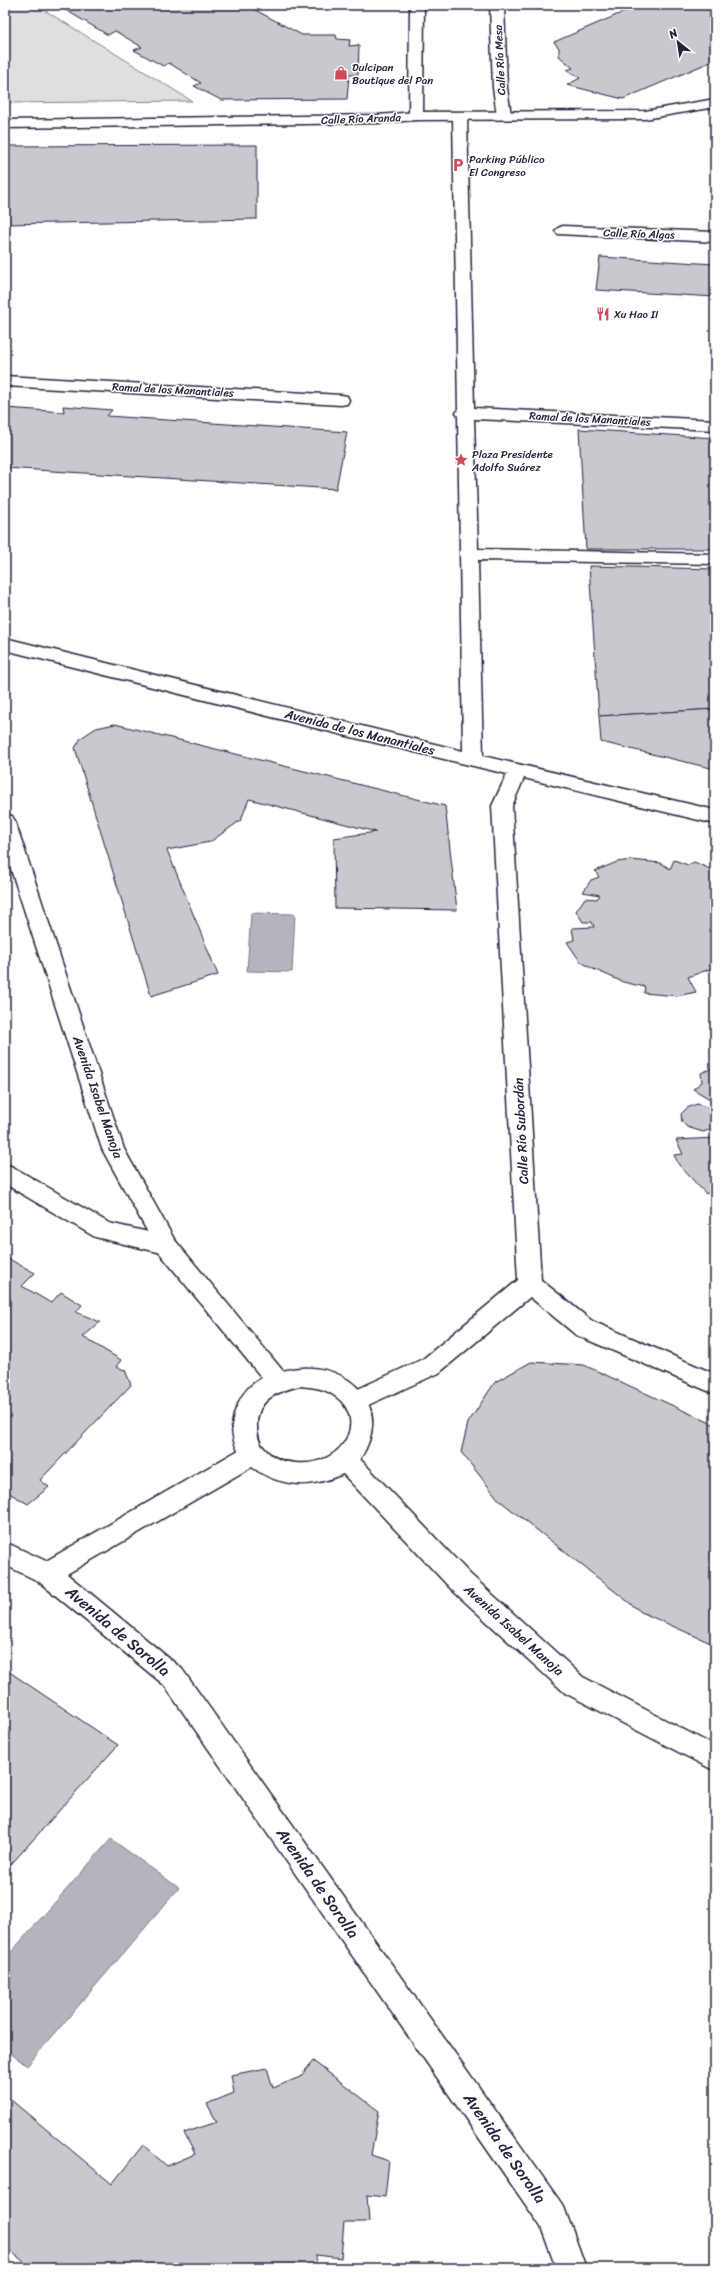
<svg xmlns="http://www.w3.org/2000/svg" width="720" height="2273" font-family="Sriracha,sans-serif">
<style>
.green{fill:#dfdfe2;stroke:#80808e}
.water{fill:#b4b4bc;stroke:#7a7a88}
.building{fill:#c8c8cf;stroke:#22223b}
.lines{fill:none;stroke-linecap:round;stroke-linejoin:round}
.minor-casing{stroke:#22223b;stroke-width:3}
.major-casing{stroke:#22223b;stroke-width:3}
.minor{fill:#fff;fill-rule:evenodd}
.major{fill:#fff;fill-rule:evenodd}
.labels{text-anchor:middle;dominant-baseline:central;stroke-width:3;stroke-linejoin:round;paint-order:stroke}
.far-street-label{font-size:11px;fill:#22223b;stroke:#fff}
.far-poi-label{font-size:11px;fill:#22223b;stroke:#fff;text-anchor:start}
.street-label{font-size:13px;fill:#22223b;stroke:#fff}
.near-street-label{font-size:16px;fill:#22223b;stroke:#fff}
</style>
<rect width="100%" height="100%" fill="#fff"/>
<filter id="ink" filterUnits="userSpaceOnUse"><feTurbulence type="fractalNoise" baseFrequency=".025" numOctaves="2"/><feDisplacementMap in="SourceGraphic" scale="8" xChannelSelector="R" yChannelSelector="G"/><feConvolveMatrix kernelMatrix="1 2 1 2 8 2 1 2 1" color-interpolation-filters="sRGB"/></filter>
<g filter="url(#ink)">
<!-- green -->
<path class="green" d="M5 5H36L192 101 5 103Z"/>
<!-- water -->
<g class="water">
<path d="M251 913 295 914 292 972 247 971Z"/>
<path d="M111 1839 179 1888 27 2066 5 2049V1959Z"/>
</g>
<!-- building -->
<g class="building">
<path d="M57 5H246L302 35H336L337 39 350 40 349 46 359 45 358 75H349L347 99 221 100 194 86 201 83 169 63 163 66 134 50 142 47 115 31 108 35Z"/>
<path d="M640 5H715V60L623 99 567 85 580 78 567 70 573 68 559 56V48L554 42Z"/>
<path d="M257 145V219L5 224V146Z"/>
<path d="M600 257 715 264V297L596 290Z"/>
<path d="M63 406 112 410 107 416 347 432 336 489 5 468V408L64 412Z"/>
<path d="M579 429 715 438V549H586Z"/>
<path d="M589 566 715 569V709L599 716Z"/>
<path d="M715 709V769L601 742 599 716Z"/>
<path d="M115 724 445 806 457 910 335 908 334 838 376 832 249 799 241 820 210 842 167 850 218 975 151 996 75 748 81 738 96 728Z"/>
<path d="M631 860 661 863 670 869 674 860 688 865 694 862 715 871V973L710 969 688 977 696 992 677 996 644 993 645 987 623 982 591 968 580 961 567 942 574 940 572 928 594 927 592 922H583L576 911 585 898 597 899 600 895 583 892 591 880 599 877 595 871 617 862Z"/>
<path d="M715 1067V1102L693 1089 702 1082 701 1073Z"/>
<path d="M715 1103V1187L706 1194 679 1165 674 1155 683 1154 676 1140 715 1138 712 1129 703 1132 687 1127 682 1122 681 1114 687 1108 697 1104 713 1109Z"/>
<path d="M5 1257 35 1273 22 1286 51 1303 61 1292 82 1305 76 1312 100 1322 83 1337 121 1360 116 1367 125 1370 131 1385 40 1480 49 1487 28 1504 9 1493 5 1498Z"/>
<path d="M531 1362 584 1365 715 1425V1645L641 1612 499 1500 461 1452 468 1423 495 1382Z"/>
<path d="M5 1669 118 1745 5 1871Z"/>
<path d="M313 2061 379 2111 371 2155 389 2161 385 2197 367 2195 369 2222H344L341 2258 316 2255V2268H31L5 2246V2095L112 2184 143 2145 167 2166 195 2154 184 2133 217 2122 207 2104 234 2093 231 2075 267 2068 273 2088 300 2077Z"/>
</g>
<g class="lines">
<!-- minor casing -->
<g class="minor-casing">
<g id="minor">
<path d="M410 5H424L423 116 416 120 409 116Z"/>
<path d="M490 5H504L507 88 511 115 504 119 497 115 493 88Z"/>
<path d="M460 113 467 117 474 408 715 420V430L474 419 478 549 715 554V564L478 560 483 756 715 810V824L524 778 512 806 541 1280 592 1321 715 1374V1394L576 1335 530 1297 439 1373 355 1411 347 1408 343 1401 347 1394 423 1359 518 1280 492 806 507 774 347 736 5 650V638L463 751 458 416 456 413 458 410 453 117Z"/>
<path d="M563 226 715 232V242L558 234 555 231 558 228Z"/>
<path d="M5 376 341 395 347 396 349 400 347 404 341 405 5 386Z"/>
<path d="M5 1164 13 1167 109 1223 166 1236 174 1239 177 1245 174 1251 166 1254 95 1237 5 1184Z"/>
<path d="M253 1444 262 1447 265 1454 262 1461 67 1574 182 1669 564 2207 586 2268H556L541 2227 164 1685 38 1581 5 1565V1542L46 1561 244 1447Z"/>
</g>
</g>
<!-- major casing -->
<g class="major-casing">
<g id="major">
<path d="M715 99V107L645 119 416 120 378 123 5 128V120L378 115 416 112 645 111Z"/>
<path d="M5 814 12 816 15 821 124 1149 174 1239 283 1371C340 1355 398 1401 360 1459L470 1574 583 1677 715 1746V1771L565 1693 452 1590 343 1474C329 1480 314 1485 298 1484 255 1481 216 1447 239 1402 244 1391 251 1384 262 1378L158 1251 102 1149 5 851ZM299 1386C308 1387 318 1387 326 1391 373 1412 346 1468 296 1463 283 1462 272 1458 264 1448 258 1442 257 1434 257 1425 257 1399 277 1392 299 1386Z"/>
</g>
</g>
<!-- minor -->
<use href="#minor" class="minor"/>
<!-- major -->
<use href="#major" class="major"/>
</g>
</g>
<!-- icons -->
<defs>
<g id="shop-bare" transform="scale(1.08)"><path d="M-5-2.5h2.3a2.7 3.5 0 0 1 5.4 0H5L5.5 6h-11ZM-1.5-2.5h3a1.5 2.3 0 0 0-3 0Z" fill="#d1495b" stroke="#fff" stroke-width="2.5" paint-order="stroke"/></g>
<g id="parking-bare" transform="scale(1.08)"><path d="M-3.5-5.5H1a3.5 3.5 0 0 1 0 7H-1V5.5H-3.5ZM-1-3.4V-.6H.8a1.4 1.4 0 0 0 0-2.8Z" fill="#d1495b" stroke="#fff" stroke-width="2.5" paint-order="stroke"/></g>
<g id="restaurant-bare" transform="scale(1.08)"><path d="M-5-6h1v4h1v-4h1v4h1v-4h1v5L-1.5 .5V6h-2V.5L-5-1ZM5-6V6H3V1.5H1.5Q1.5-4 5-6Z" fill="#d1495b" stroke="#fff" stroke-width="2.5" paint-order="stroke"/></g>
<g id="sight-bare" transform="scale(1.08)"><path d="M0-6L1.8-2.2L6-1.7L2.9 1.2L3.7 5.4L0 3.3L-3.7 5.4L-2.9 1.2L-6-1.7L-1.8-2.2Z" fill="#d1495b" stroke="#fff" stroke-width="2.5" paint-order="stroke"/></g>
</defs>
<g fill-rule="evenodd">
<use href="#shop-bare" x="341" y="73"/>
<use href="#parking-bare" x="458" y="165"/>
<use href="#restaurant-bare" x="603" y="314"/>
<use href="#sight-bare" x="461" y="460"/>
</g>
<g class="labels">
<!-- far-street labels -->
<g class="far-street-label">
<text transform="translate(500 60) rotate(-93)">Calle Río Mesa</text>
<text transform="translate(361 119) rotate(-2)">Calle Río Aranda</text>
<text transform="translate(639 234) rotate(2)">Calle Río Algas</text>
<text transform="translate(173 390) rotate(3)">Ramal de los Manantiales</text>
<text transform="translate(590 419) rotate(3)">Ramal de los Manantiales</text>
</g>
<!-- far-poi labels -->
<g class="far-poi-label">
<text x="352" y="67">Dulcipan<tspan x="352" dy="13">Boutique del Pan</tspan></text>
<text x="469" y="159">Parking Público<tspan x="469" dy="13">El Congreso</tspan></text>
<text x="614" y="314">Xu Hao II</text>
<text x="472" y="454">Plaza Presidente<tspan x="472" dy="13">Adolfo Suárez</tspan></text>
</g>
<!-- street labels -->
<g class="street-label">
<text transform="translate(360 732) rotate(14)">Avenida de los Manantiales</text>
<text transform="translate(98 1097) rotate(71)">Avenida Isabel Manoja</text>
<text transform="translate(521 1131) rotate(-93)">Calle Río Subordán</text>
<text transform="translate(514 1630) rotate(42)">Avenida Isabel Manoja</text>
</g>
<!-- near-street labels -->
<g class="near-street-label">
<text transform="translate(118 1631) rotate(40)">Avenida de Sorolla</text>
<text transform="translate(318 1883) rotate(55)">Avenida de Sorolla</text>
<text transform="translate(505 2148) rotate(55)">Avenida de Sorolla</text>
</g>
</g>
<!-- margin -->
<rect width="720" height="2273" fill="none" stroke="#fff" stroke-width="20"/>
<rect x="10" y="10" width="700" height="2253" fill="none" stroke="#22223b" stroke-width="1.5" filter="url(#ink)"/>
<!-- north arrow -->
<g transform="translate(678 42) rotate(330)" stroke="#ffffff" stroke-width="3" paint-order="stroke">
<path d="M0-3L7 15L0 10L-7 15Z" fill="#22223b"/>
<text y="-6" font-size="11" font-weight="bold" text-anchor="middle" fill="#22223b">N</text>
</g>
</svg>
